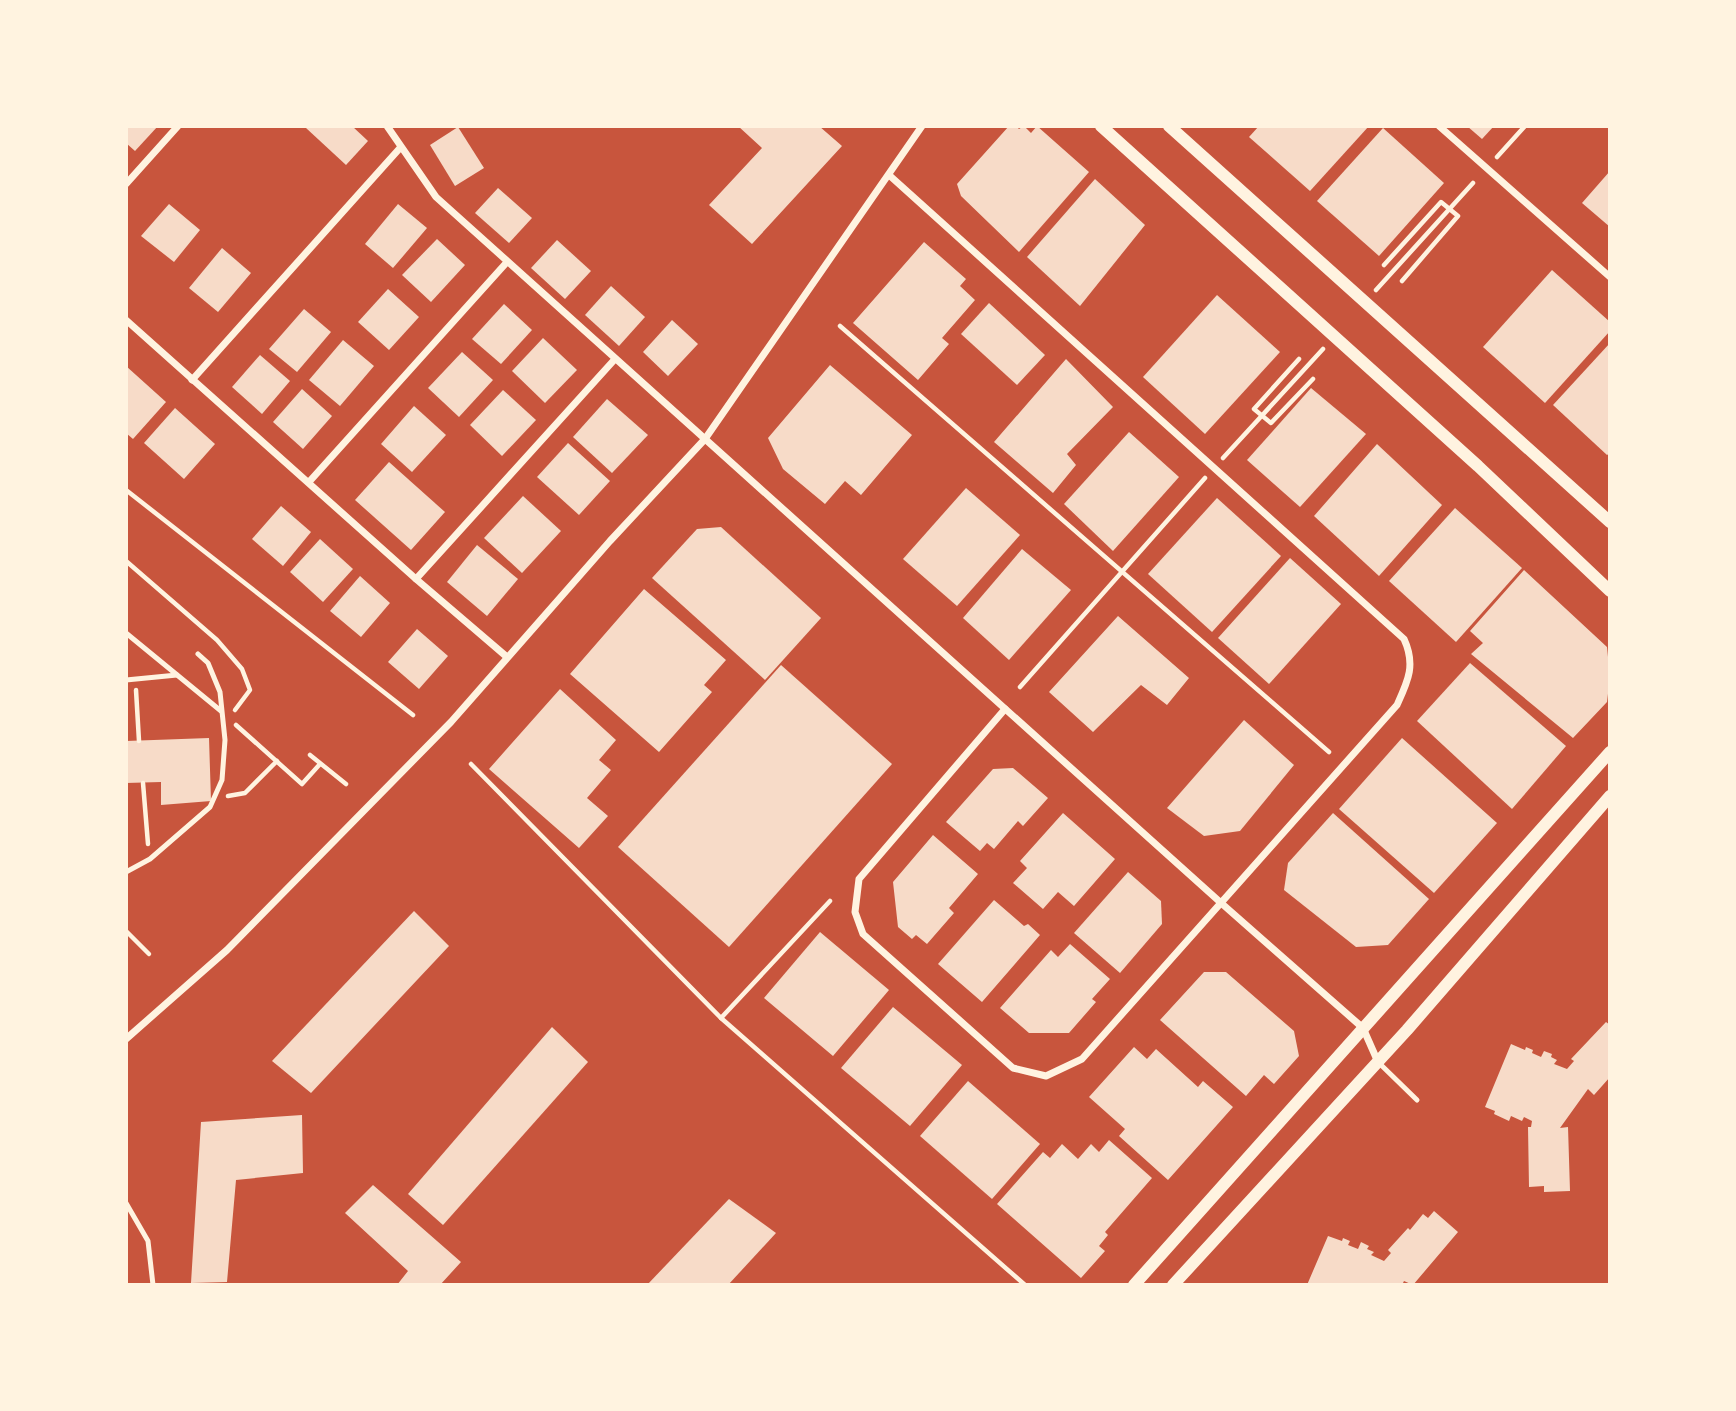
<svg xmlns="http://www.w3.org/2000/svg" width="1736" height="1411" font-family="Helvetica,sans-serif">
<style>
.building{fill:#f7dbc8}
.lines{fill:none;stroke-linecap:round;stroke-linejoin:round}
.path{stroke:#fff3e0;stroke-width:4.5}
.service{stroke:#fff3e0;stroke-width:5}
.minor{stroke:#fff3e0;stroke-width:7}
.tertiary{stroke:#fff3e0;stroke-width:12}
</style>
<rect width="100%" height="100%" fill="#c8553d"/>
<!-- building -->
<g class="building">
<path d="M126 126H158L135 151 126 143Z"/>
<path d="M308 126H352L368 141 346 165 306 128Z"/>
<path d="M738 126H819L842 146 752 244 709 205 762 148Z"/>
<path d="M1009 126H1016L1019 129 1024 126 1031 133 1037 126 1089 172 1019 252 961 196 957 184Z"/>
<path d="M1259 126H1369L1310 191 1249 137Z"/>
<path d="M1467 126H1494L1482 139Z"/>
<path d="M458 127 484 168 455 186 430 145Z"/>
<path d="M1383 128 1444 183 1379 256 1317 201Z"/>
<path d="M1610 171V227L1582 203Z"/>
<path d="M1095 179 1145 225 1080 306 1027 257Z"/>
<path d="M498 188 532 218 509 243 475 213Z"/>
<path d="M169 204 200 230 174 262 141 236Z"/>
<path d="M398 204 427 228 393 268 365 244Z"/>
<path d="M437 239 465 265 431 302 402 275Z"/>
<path d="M557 240 591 271 565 299 531 268Z"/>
<path d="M924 242 966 279 960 286 975 300 942 338 949 344 918 380 853 323Z"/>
<path d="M222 248 251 273 218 312 189 288Z"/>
<path d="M1552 270 1610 322V331L1545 403 1483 347Z"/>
<path d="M611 286 645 317 619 346 585 315Z"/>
<path d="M388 289 419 317 389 350 358 322Z"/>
<path d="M1217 295 1280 352 1205 434 1143 377Z"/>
<path d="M989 303 1045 355 1017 385 961 334Z"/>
<path d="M504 304 532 330 501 364 472 339Z"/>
<path d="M304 309 331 332 297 372 269 349Z"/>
<path d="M672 320 698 344 668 376 643 352Z"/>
<path d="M543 338 577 370 545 403 512 371Z"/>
<path d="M343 340 374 366 340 406 309 380Z"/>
<path d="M1610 343V453L1607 455 1553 405Z"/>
<path d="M462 352 493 380 459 417 428 388Z"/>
<path d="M260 355 290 381 262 414 232 387Z"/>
<path d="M1066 359 1113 407 1067 454 1076 465 1053 493 994 442Z"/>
<path d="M830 365 912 435 861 495 845 481 825 504 783 469 768 438Z"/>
<path d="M126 366 166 402 133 439 126 433Z"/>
<path d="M1311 388 1366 434 1300 507 1247 460Z"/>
<path d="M302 389 332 416 303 449 273 422Z"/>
<path d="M503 390 536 420 502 456 470 425Z"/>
<path d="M607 399 648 435 612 473 573 437Z"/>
<path d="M414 406 446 435 412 472 381 444Z"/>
<path d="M175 408 215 444 184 479 144 443Z"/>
<path d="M1129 432 1179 477 1113 551 1064 504Z"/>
<path d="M568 443 610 481 579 515 537 477Z"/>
<path d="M1377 444 1442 505 1379 576 1314 516Z"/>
<path d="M389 462 445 512 411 550 355 500Z"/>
<path d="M966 488 1020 535 957 606 903 559Z"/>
<path d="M523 496 561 531 522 573 484 538Z"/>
<path d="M1217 498 1281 556 1212 632 1148 574Z"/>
<path d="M281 506 311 532 283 566 252 539Z"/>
<path d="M1455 508 1522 568 1456 642 1389 581Z"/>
<path d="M721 527 821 618 765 680 652 578 697 529Z"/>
<path d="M320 539 353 569 323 602 290 572Z"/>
<path d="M477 545 518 579 487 616 447 582Z"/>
<path d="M1022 549 1071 590 1009 660 963 618Z"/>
<path d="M1290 558 1341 604 1269 684 1218 638Z"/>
<path d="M1524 570 1607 647 1610 677 1607 702 1573 738 1471 654 1483 643 1470 631Z"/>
<path d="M360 576 390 603 361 637 330 611Z"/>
<path d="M644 589 726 660 704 685 712 692 659 752 570 674Z"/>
<path d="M1118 616 1189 678 1167 705 1141 685 1093 732 1049 692Z"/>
<path d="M417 629 448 656 419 689 388 662Z"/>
<path d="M1470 663 1566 746 1512 809 1417 721Z"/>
<path d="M781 665 892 764 729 947 618 847Z"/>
<path d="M560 689 616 740 599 760 611 770 587 798 608 816 579 848 489 769Z"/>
<path d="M1244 720 1294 765 1240 831 1204 836 1167 808Z"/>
<path d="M209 738 211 801 161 805V782L126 783V741Z"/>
<path d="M1402 738 1497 823 1434 893 1339 809Z"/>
<path d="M1013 768 1048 798 1023 826 1018 821 994 849 987 843 980 851 946 822 993 769Z"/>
<path d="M1063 813 1115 859 1074 906 1058 892 1043 909 1013 883 1027 868 1020 861Z"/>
<path d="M1333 813 1429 899 1388 945 1356 947 1284 890 1288 863Z"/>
<path d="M933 835 978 874 949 908 954 913 927 944 916 935 912 939 898 927 893 882Z"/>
<path d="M1128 872 1161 901 1162 924 1120 973 1074 933Z"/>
<path d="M994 900 1024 926 1028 924 1040 935 982 1002 938 964Z"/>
<path d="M414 911 449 946 311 1093 272 1061Z"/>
<path d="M820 932 889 990 833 1056 764 998Z"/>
<path d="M1070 944 1110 979 1092 999 1096 1002 1069 1033H1029L1000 1008 1051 950 1058 957Z"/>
<path d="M1204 972H1226L1294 1031 1299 1056 1274 1084 1264 1075 1246 1096 1160 1020Z"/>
<path d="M893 1007 962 1065 910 1126 841 1068Z"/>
<path d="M1606 1022 1610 1025V1077L1594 1095 1588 1089 1560 1128 1568 1127 1570 1191 1544 1192V1186L1529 1187 1528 1127H1531L1532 1121 1524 1117 1522 1121 1511 1116 1509 1121 1494 1114 1495 1111 1485 1107 1511 1044 1525 1050 1526 1047 1533 1050 1532 1053 1541 1057 1544 1051 1552 1054 1551 1057 1557 1060 1554 1064 1567 1069 1574 1061 1571 1059Z"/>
<path d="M552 1027 588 1062 443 1225 408 1194Z"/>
<path d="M1134 1047 1147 1059 1156 1049 1198 1087 1203 1081 1233 1107 1168 1180 1119 1136 1125 1129 1089 1097Z"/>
<path d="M968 1081 1040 1144 992 1199 920 1136Z"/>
<path d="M302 1115 303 1173 236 1180 227 1282 191 1283 201 1122Z"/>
<path d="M1109 1140 1152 1178 1105 1232 1108 1235 1099 1246 1105 1251 1081 1278 997 1204 1043 1152 1050 1158 1062 1144 1078 1159 1091 1144 1099 1152Z"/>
<path d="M373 1185 461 1262 440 1285H397L408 1271 345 1213Z"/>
<path d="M729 1199 776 1233 728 1285H647Z"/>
<path d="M1434 1211 1458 1232 1413 1285 1404 1281 1402 1285H1307L1328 1236 1342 1241 1343 1238 1350 1241 1348 1245 1358 1249 1361 1242 1369 1246 1367 1249 1374 1252 1371 1255 1384 1261 1391 1253 1388 1250 1408 1228 1410 1230 1423 1214 1428 1218Z"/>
</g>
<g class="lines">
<!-- path -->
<g class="path">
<path d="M1497 157 1525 126"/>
<path d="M1384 265 1441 202 1458 216 1402 281"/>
<path d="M1376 290 1473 183"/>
<path d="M840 326 1329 752"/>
<path d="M1299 359 1254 409 1271 423 1313 379"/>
<path d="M1223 458 1323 349"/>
<path d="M126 490 413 715"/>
<path d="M126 561 217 640 242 669 250 690 235 710"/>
<path d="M1020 687 1205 478"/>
<path d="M136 690 139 741"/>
<path d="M236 725 302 784 320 764"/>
<path d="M310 755 346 784"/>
<path d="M471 764 721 1018 1025 1285"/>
<path d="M143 783 148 844"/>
<path d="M228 796 245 793 277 761"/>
<path d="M126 931 149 954"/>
<path d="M721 1018 830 901"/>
</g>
<!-- service -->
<g class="service">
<path d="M126 633 221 711"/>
<path d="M126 680 177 675"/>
<path d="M126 872 150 859 210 807 222 780 225 740 220 692 208 663 198 654"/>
<path d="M1378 1062 1417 1100"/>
<path d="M126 1203 148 1241 153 1285"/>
</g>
<!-- minor -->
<g class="minor">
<path d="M387 126 436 197 1220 902 1363 1028 1378 1062"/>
<path d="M1439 126 1610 277"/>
<path d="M889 175 1404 639C1416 665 1408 681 1397 705L1082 1059 1046 1076 1013 1068 863 934 855 912 859 879 1005 709"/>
<path d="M126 184 178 126"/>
<path d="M126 320 416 579 507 657"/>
<path d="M192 380 400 148"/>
<path d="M309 482 507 262"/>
<path d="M416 579 615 359"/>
<path d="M126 1039 227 950 451 722 610 541 705 439 922 126"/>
</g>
<!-- tertiary -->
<g class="tertiary">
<path d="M1101 126 1478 466 1610 591"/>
<path d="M1169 126 1610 522"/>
<path d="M1134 1285 1610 752"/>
<path d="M1173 1285 1407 1030 1610 796"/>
</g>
</g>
<!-- border -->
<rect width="1736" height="1411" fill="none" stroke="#fff3e0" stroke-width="256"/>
</svg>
